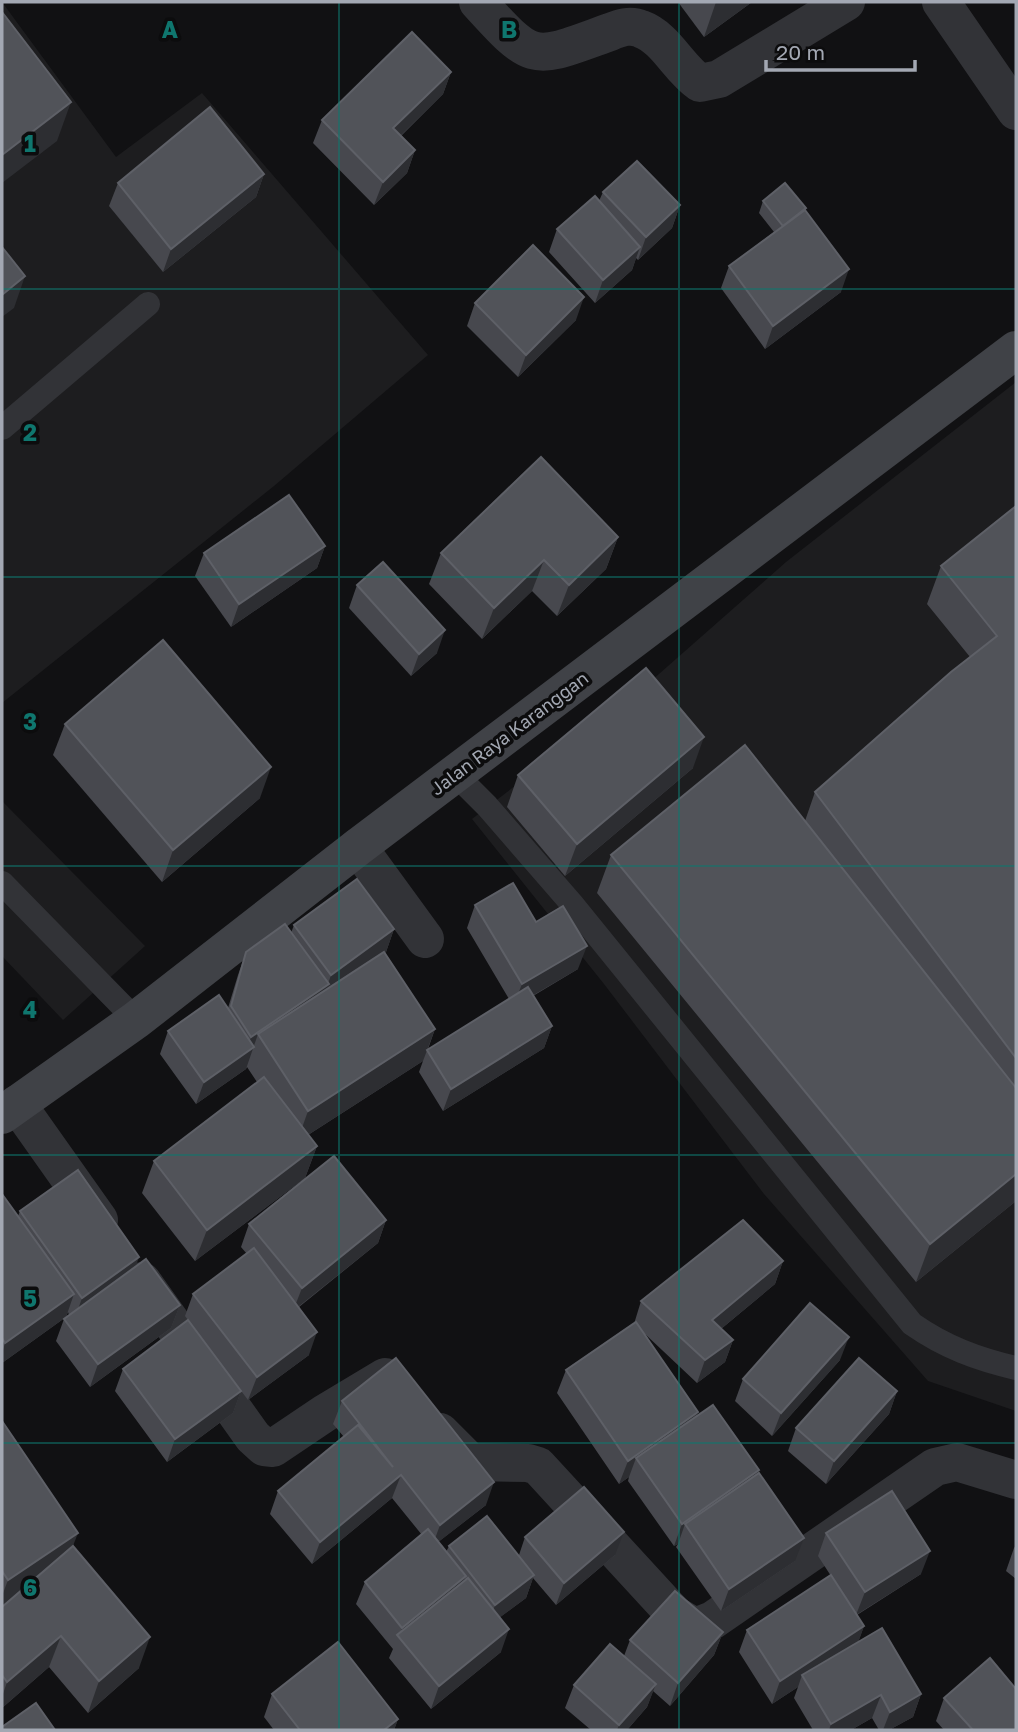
<svg xmlns="http://www.w3.org/2000/svg" width="1018" height="1732" font-family="'Golos Text',sans-serif">
<style>
.built{fill:#1d1d1f}
.lines{fill:none;stroke-linecap:round;stroke-linejoin:round}
.lane{stroke:#323337;stroke-width:24}
.street{stroke:#323337;stroke-width:38}
.secondary{stroke:#404247;stroke-width:38}
.wall{fill:#47484e}
.shaded-wall{fill:#2d2e32}
.building{fill:#515359;stroke:#5e6067;stroke-width:2}
.grid{fill:none;stroke:#0f766e;stroke-width:2;stroke-opacity:0.55}
.labels{text-anchor:middle;dominant-baseline:central;stroke-width:7;stroke-linejoin:round;paint-order:stroke}
.street-label{font-size:18px;fill:#a3a8b3;stroke:#0c0c0d}
.grid-label{font-size:23px;text-anchor:middle;font-weight:bold;fill:#0f766e;stroke:#0c0c0d;stroke-width:7;stroke-linejoin:round;paint-order:stroke}
</style>
<rect width="100%" height="100%" fill="#111113"/>
<!-- built -->
<g class="built">
<path d="M2 2 116 157 202 93 428 355 274 486 2 703Z"/>
<path d="M1016 382V1411L928 1381 764 1194 604 984 472 819 651 681 786 562Z"/>
<path d="M2 801 145 946 63 1020 2 956Z"/>
</g>
<g class="lines">
<!-- lane -->
<g class="lane">
<path d="M2 428 148 304"/>
<path d="M455 774 487 806 572 904 912 1324C945 1347 977 1359 1016 1368"/>
<path d="M2 883 136 1020"/>
</g>
<!-- street -->
<g class="street">
<path d="M478 2C535 65 532 60 610 32 620 28 630 24 641 29 666 38 678 68 700 83L719 79 846 2"/>
<path d="M941 2 1016 111"/>
<path d="M358 847 425 939"/>
<path d="M17 1104 99 1220"/>
<path d="M142 1281 253 1437 264 1447 273 1448 325 1413 385 1377"/>
<path d="M440 1432 470 1462 528 1463 538 1466 675 1615 695 1627 713 1620 935 1467 957 1462 1016 1480"/>
</g>
<!-- secondary -->
<path class="secondary" d="M2 1115 136 1020 358 847 1016 350"/>
</g>
<!-- wall -->
<g class="wall">
<path d="M678 2H752L704 37Z"/>
<path d="M451 72 443 94 401 136 415 150 407 173 374 205 313 143 322 120Z"/>
<path d="M264 174 256 197 163 272 109 206 118 183Z"/>
<path d="M603 192 680 205 672 228 638 260 636 258 632 270 595 303 549 252 557 229 599 201Z"/>
<path d="M763 201 806 208 805 210 841 292 765 349 721 288 729 266 774 232 759 213Z"/>
<path d="M475 303 576 320 518 377 467 326Z"/>
<path d="M1016 506V1201L916 1282 597 893 611 855 805 821 815 792 970 657 927 604 941 566Z"/>
<path d="M618 537 606 569 557 616 532 591 482 639 429 584 441 553Z"/>
<path d="M325 546 317 568 231 627 195 576 204 553Z"/>
<path d="M357 585 437 653 411 676 349 608Z"/>
<path d="M65 724 260 798 162 882 53 755Z"/>
<path d="M693 768 565 876 507 807 518 775Z"/>
<path d="M475 905 536 922 578 969 533 996 552 1026 544 1048 443 1111 419 1072 423 1061 308 1135 317 1146 305 1178 195 1261 142 1193 154 1161 257 1082 247 1067 246 1069 196 1104 160 1054 168 1031 228 1008 238 975 246 952 291 933 294 925 394 929 386 952 385 953 435 1029 428 1049 509 999 467 928Z"/>
<path d="M2 1194 18 1216 20 1211 136 1266 180 1305 171 1328 90 1387 56 1341 64 1319 69 1315 68 1312 66 1317 2 1363Z"/>
<path d="M386 1220 378 1243 299 1307 309 1355 248 1400 226 1371 241 1391 233 1413 167 1462 115 1391 123 1369 188 1320 185 1316 193 1294 247 1254 241 1247 249 1224Z"/>
<path d="M783 1261 775 1284 721 1329 733 1340 725 1362 697 1383 645 1334 697 1416 759 1470 758 1474 795 1561 721 1611 676 1547 678 1544 674 1546 628 1481 629 1477 619 1484 557 1393 566 1370 634 1324 641 1301Z"/>
<path d="M840 1360 772 1436 735 1401 743 1379Z"/>
<path d="M897 1391 889 1414 826 1484 788 1451 796 1428Z"/>
<path d="M342 1401 486 1505 438 1542 446 1552 449 1546 519 1555 525 1537 615 1555 556 1605 533 1578 526 1598 500 1617 501 1652 431 1709 389 1658 393 1649 356 1604 365 1582 422 1535 392 1498 312 1564 270 1514 278 1491 344 1437 333 1424Z"/>
<path d="M2 1421 73 1546 139 1668 88 1713 49 1667 2 1708Z"/>
<path d="M826 1533 921 1574 857 1615 864 1626 858 1642 921 1694 913 1717 889 1730H879L872 1718 851 1730H813L794 1698 798 1687 772 1704 739 1652 747 1630 831 1576 818 1556Z"/>
<path d="M1016 1545V1579L1006 1571 1014 1548Z"/>
<path d="M723 1632 714 1655 670 1706 653 1691 647 1707 627 1730H591L565 1708 574 1685 624 1656 630 1640Z"/>
<path d="M272 1694 398 1719 394 1730H274L264 1717Z"/>
<path d="M944 1698 1016 1730H944L936 1721Z"/>
</g>
<!-- shaded-wall -->
<g class="shaded-wall">
<path d="M716 2H752L704 37Z"/>
<path d="M451 72 443 94 385 151 393 128Z"/>
<path d="M71 102 57 141 2 183V155Z"/>
<path d="M415 150 407 173 374 205 383 182Z"/>
<path d="M264 174 256 197 163 272 171 249Z"/>
<path d="M680 205 672 228 638 260 646 237Z"/>
<path d="M640 247 632 270 595 303 603 280Z"/>
<path d="M849 269 841 292 765 349 773 326Z"/>
<path d="M25 276 14 308 2 317V295Z"/>
<path d="M584 297 576 320 518 377 526 355Z"/>
<path d="M618 537 606 569 557 616 569 585Z"/>
<path d="M325 546 317 568 231 627 239 604Z"/>
<path d="M544 560 532 591 482 639 494 608Z"/>
<path d="M445 630 437 653 411 676 419 654Z"/>
<path d="M704 737 693 768 565 876 577 844Z"/>
<path d="M271 767 260 798 162 882 173 850Z"/>
<path d="M394 929 386 952 323 998 258 1034 246 1069 196 1104 204 1082 245 1053 251 1037 328 984 331 975Z"/>
<path d="M587 946 578 969 513 1007 522 984Z"/>
<path d="M552 1026 544 1048 443 1111 451 1089Z"/>
<path d="M435 1029 423 1061 297 1142 308 1111Z"/>
<path d="M317 1146 305 1178 195 1261 207 1230Z"/>
<path d="M1016 1174V1201L916 1282 930 1244Z"/>
<path d="M386 1220 378 1243 293 1311 302 1288Z"/>
<path d="M139 1257 131 1280 74 1321 82 1298Z"/>
<path d="M783 1261 775 1284 704 1343 712 1320Z"/>
<path d="M74 1294 66 1317 2 1363V1354L5 1343Z"/>
<path d="M180 1305 171 1328 90 1387 98 1364Z"/>
<path d="M317 1332 309 1355 248 1400 257 1377Z"/>
<path d="M849 1337 840 1360 772 1436 781 1413Z"/>
<path d="M733 1340 725 1362 697 1383 705 1360Z"/>
<path d="M241 1391 233 1413 167 1462 175 1439Z"/>
<path d="M897 1391 889 1414 826 1484 834 1461Z"/>
<path d="M698 1412 690 1435 636 1458 629 1477 619 1484 628 1461Z"/>
<path d="M759 1470 751 1493 685 1524 678 1544 674 1546 682 1524Z"/>
<path d="M401 1475 392 1498 312 1564 320 1542Z"/>
<path d="M494 1482 486 1505 432 1547 440 1525Z"/>
<path d="M624 1532 615 1555 556 1605 564 1583Z"/>
<path d="M78 1533 66 1564 2 1608V1596L8 1580Z"/>
<path d="M804 1538 795 1561 721 1611 729 1589Z"/>
<path d="M930 1551 921 1574 856 1615 865 1592Z"/>
<path d="M534 1575 526 1598 487 1627 495 1605Z"/>
<path d="M466 1576 458 1599 399 1637 402 1628Z"/>
<path d="M864 1626 856 1649 802 1675 798 1687 772 1704 780 1681Z"/>
<path d="M509 1629 501 1652 431 1709 439 1686Z"/>
<path d="M723 1632 714 1655 670 1706 678 1683Z"/>
<path d="M61 1636 49 1667 2 1708V1697L7 1682Z"/>
<path d="M150 1637 139 1668 88 1713 99 1681Z"/>
<path d="M656 1684 647 1707 627 1730H617L619 1725Z"/>
<path d="M921 1694 913 1717 889 1730H883L890 1712Z"/>
<path d="M881 1695 872 1718 851 1730H829L831 1724Z"/>
<path d="M398 1719 394 1730H384Z"/>
</g>
<!-- building -->
<g class="building">
<path d="M2 12 71 102 2 155Z"/>
<path d="M412 32 451 72 393 128 415 150 383 182 322 120Z"/>
<path d="M210 107 264 174 171 249 118 183Z"/>
<path d="M637 161 680 205 646 237 603 192Z"/>
<path d="M785 183 806 208 783 226 763 201Z"/>
<path d="M595 196 640 247 603 280 557 229Z"/>
<path d="M805 210 849 269 773 326 729 266Z"/>
<path d="M533 245 584 297 526 355 475 303Z"/>
<path d="M2 247 25 276 2 295Z"/>
<path d="M541 457 618 537 569 585 544 560 494 608 441 553Z"/>
<path d="M289 495 325 546 239 604 204 553Z"/>
<path d="M1016 506V1058L815 792 951 672 997 636 941 566Z"/>
<path d="M383 562 445 630 419 654 357 585Z"/>
<path d="M163 640 271 767 173 850 65 724Z"/>
<path d="M646 668 704 737 577 844 518 775Z"/>
<path d="M745 745 1016 1088V1174L930 1244 611 855Z"/>
<path d="M357 879 394 929 331 975 294 925Z"/>
<path d="M513 883 536 922 563 906 587 946 522 984 475 905Z"/>
<path d="M285 924 329 984 251 1037 231 1006 246 952Z"/>
<path d="M384 952 435 1029 308 1111 258 1034Z"/>
<path d="M528 987 552 1026 451 1089 427 1050Z"/>
<path d="M219 995 254 1047 204 1082 168 1031Z"/>
<path d="M264 1077 317 1146 207 1230 154 1161Z"/>
<path d="M334 1156 386 1220 302 1288 249 1224Z"/>
<path d="M78 1170 139 1257 82 1298 20 1211Z"/>
<path d="M2 1194 74 1294 5 1343 2 1338Z"/>
<path d="M743 1220 783 1261 712 1320 733 1340 705 1360 641 1301Z"/>
<path d="M254 1248 317 1332 257 1377 193 1294Z"/>
<path d="M146 1259 180 1305 98 1364 64 1319Z"/>
<path d="M810 1303 849 1337 781 1413 743 1379Z"/>
<path d="M188 1320 241 1391 175 1439 123 1369Z"/>
<path d="M636 1322 698 1412 628 1461 566 1370Z"/>
<path d="M396 1358 494 1482 440 1525 401 1475 320 1542 278 1491 358 1425 393 1467 342 1401Z"/>
<path d="M859 1358 897 1391 834 1461 796 1428Z"/>
<path d="M713 1405 759 1470 682 1524 636 1458Z"/>
<path d="M2 1421 78 1533 8 1580 2 1571Z"/>
<path d="M759 1473 804 1538 729 1589 685 1524Z"/>
<path d="M584 1487 624 1532 564 1583 525 1537Z"/>
<path d="M892 1491 930 1551 865 1592 826 1533Z"/>
<path d="M487 1516 534 1575 495 1605 449 1546Z"/>
<path d="M428 1529 466 1576 402 1628 365 1582Z"/>
<path d="M73 1546 150 1637 99 1681 61 1636 7 1682 2 1675V1607Z"/>
<path d="M831 1575 864 1626 780 1681 747 1630Z"/>
<path d="M468 1578 509 1629 439 1686 397 1635Z"/>
<path d="M675 1591 723 1632 678 1683 630 1640Z"/>
<path d="M882 1628 921 1694 890 1712 881 1695 831 1724 802 1675Z"/>
<path d="M338 1642 398 1719 384 1730H300L272 1694Z"/>
<path d="M610 1644 656 1684 619 1725 574 1685Z"/>
<path d="M990 1658 1016 1689V1730H973L944 1698Z"/>
<path d="M36 1703 55 1730H2V1727Z"/>
</g>
<!-- grid -->
<path class="grid" d="M339 2V1730M679 2V1730M2 289H1016M2 577H1016M2 866H1016M2 1155H1016M2 1443H1016"/>
<g class="labels">
<!-- street labels -->
<g class="street-label">
<text transform="translate(509 733) rotate(-37)">Jalan Raya Karanggan</text>
</g>
</g>
<g class="grid-label">
<text x="170" y="38">A</text>
<text x="509" y="38">B</text>
<text x="30" y="152">1</text>
<text x="30" y="441">2</text>
<text x="30" y="730">3</text>
<text x="30" y="1018">4</text>
<text x="30" y="1307">5</text>
<text x="30" y="1596">6</text>
</g>
<!-- border -->
<rect width="1018" height="1732" fill="none" stroke="#a3a8b3" stroke-width="7"/>
<!-- scale -->
<path d="M766 60v10h149v-10" fill="none" stroke="#a3a8b3" stroke-width="3.5"/>
<text x="776" y="60" font-size="21" fill="#a3a8b3" stroke="#0c0c0d" stroke-width="5" paint-order="stroke">20 m</text>
</svg>
